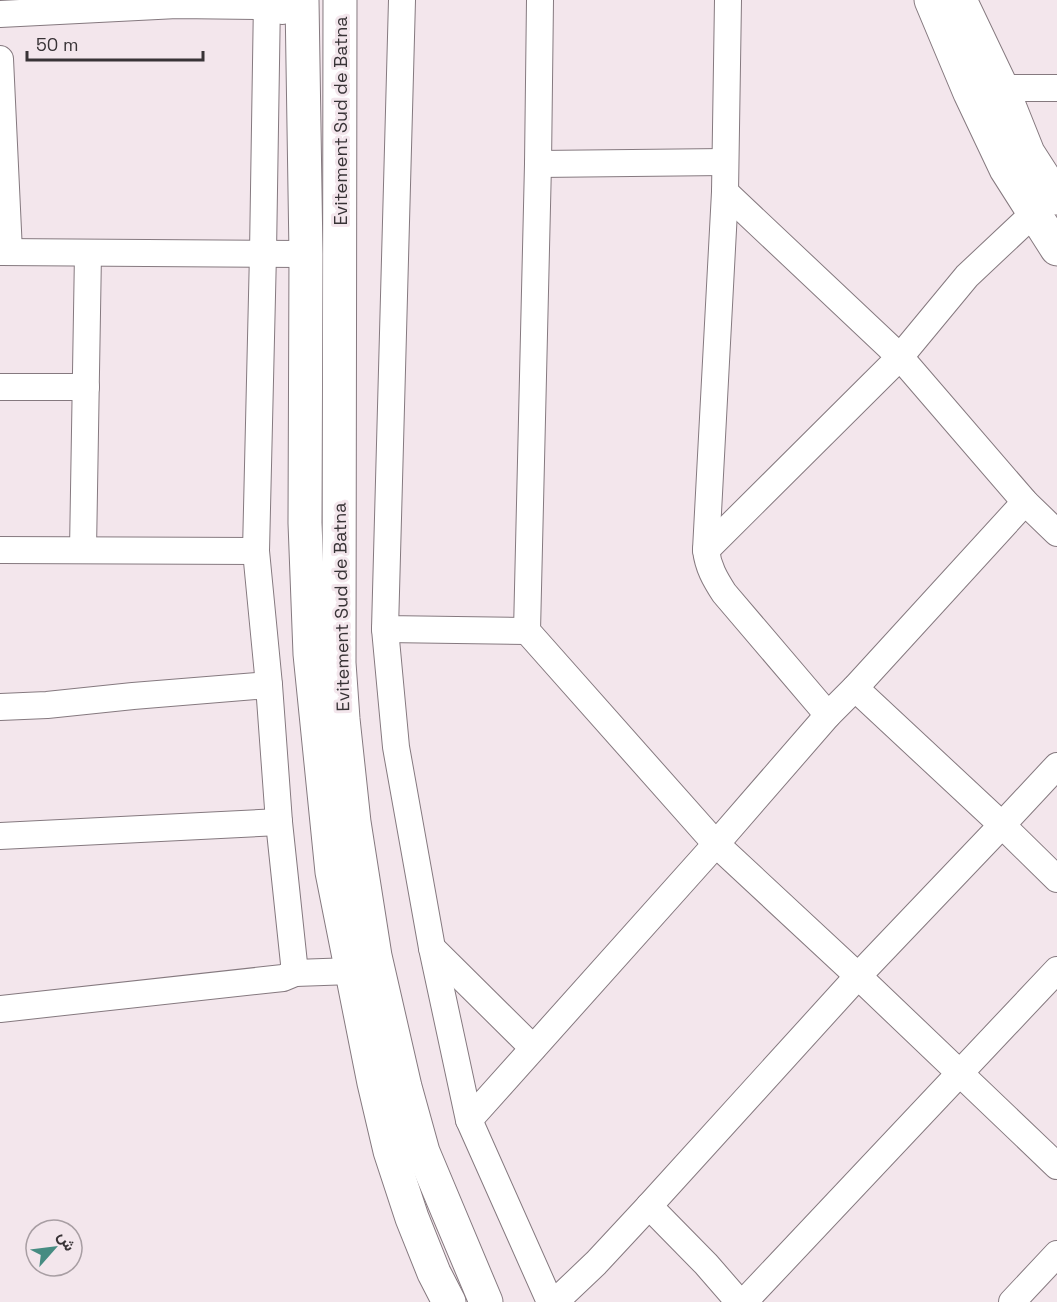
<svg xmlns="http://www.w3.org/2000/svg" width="1057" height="1302" font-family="'Space Grotesk',Vazirmatn,sans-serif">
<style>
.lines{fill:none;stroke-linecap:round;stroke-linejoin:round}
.street-casing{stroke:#85797f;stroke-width:28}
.secondary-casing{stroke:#85797f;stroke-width:35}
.highway-casing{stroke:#85797f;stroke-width:35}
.street{stroke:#fff;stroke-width:26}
.secondary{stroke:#fff;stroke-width:33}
.highway{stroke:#fff;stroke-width:33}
.labels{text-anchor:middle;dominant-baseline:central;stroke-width:6;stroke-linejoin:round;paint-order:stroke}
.street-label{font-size:18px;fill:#383336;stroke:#f3e6ec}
</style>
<rect width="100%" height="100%" fill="#f3e6ec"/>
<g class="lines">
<!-- street casing -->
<g class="street-casing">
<g id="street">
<path d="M402 0 385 629 527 631"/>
<path d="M540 0 538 164 527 631 716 844 858 976 1057 1166"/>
<path d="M728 0 725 192 706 550C708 567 715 579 724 593L828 715"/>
<path d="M0 14 177 5 267 6 282 11"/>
<path d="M0 59 9 252"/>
<path d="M985 91 1002 88H1057"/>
<path d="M538 164 725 162"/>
<path d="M725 192 900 357 1025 502 1057 533"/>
<path d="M0 252 306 254"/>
<path d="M0 387H86"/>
<path d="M0 550 256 551"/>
<path d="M83 550 88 253"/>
<path d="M706 550 900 357 967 276 1034 213"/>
<path d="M385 629 396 747 432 948 469 1120 550 1302"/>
<path d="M855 688 1002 825 1057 879"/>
<path d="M0 707 47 705 133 696 269 685"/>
<path d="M0 836 279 822"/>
<path d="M432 948 533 1048"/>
<path d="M295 973 352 971"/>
<path d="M0 1009 283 978 295 973 279 822 269 685 256 551 263 253 267 0"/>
<path d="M469 1120 716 844 828 715 855 688 1025 502"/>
<path d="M649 1206 706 1264 739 1302"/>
<path d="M555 1302 596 1263 649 1206 858 976 1002 825 1057 766"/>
<path d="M744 1302 1057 970"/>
<path d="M1012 1302 1057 1254"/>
</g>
</g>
<!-- secondary casing -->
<g class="secondary-casing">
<g id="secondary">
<path d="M931 0 970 93 1006 169 1057 249"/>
<path d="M960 0 1002 88 1028 153 1057 198"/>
</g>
</g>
<!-- highway casing -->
<g class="highway-casing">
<g id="highway">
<path d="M302 0 306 254 305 523 310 654 332 872 374 1083 390 1151 412 1218 434 1273 449 1302"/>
<path d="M340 0 339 663 343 719 354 822 375 956 405 1087 423 1152 486 1302"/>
</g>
</g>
<!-- street -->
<use href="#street" class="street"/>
<!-- secondary -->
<use href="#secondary" class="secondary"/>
<!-- highway -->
<use href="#highway" class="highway"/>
</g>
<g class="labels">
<!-- street labels -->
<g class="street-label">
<text transform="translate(340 121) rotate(-90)">Evitement Sud de Batna</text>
<text transform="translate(341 607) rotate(-91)">Evitement Sud de Batna</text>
</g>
</g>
<!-- north arrow -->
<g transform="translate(54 1248) rotate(62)"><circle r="28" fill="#f3e6ec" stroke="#a89ea3" stroke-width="1.5"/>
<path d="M0-4.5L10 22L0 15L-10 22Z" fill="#468c82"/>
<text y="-9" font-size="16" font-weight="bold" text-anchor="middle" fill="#383336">ش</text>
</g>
<!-- scale -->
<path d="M27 51v9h176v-9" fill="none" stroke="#383336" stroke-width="3"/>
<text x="36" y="51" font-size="18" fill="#383336" stroke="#f3e6ec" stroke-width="4.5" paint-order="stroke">50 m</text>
</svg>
